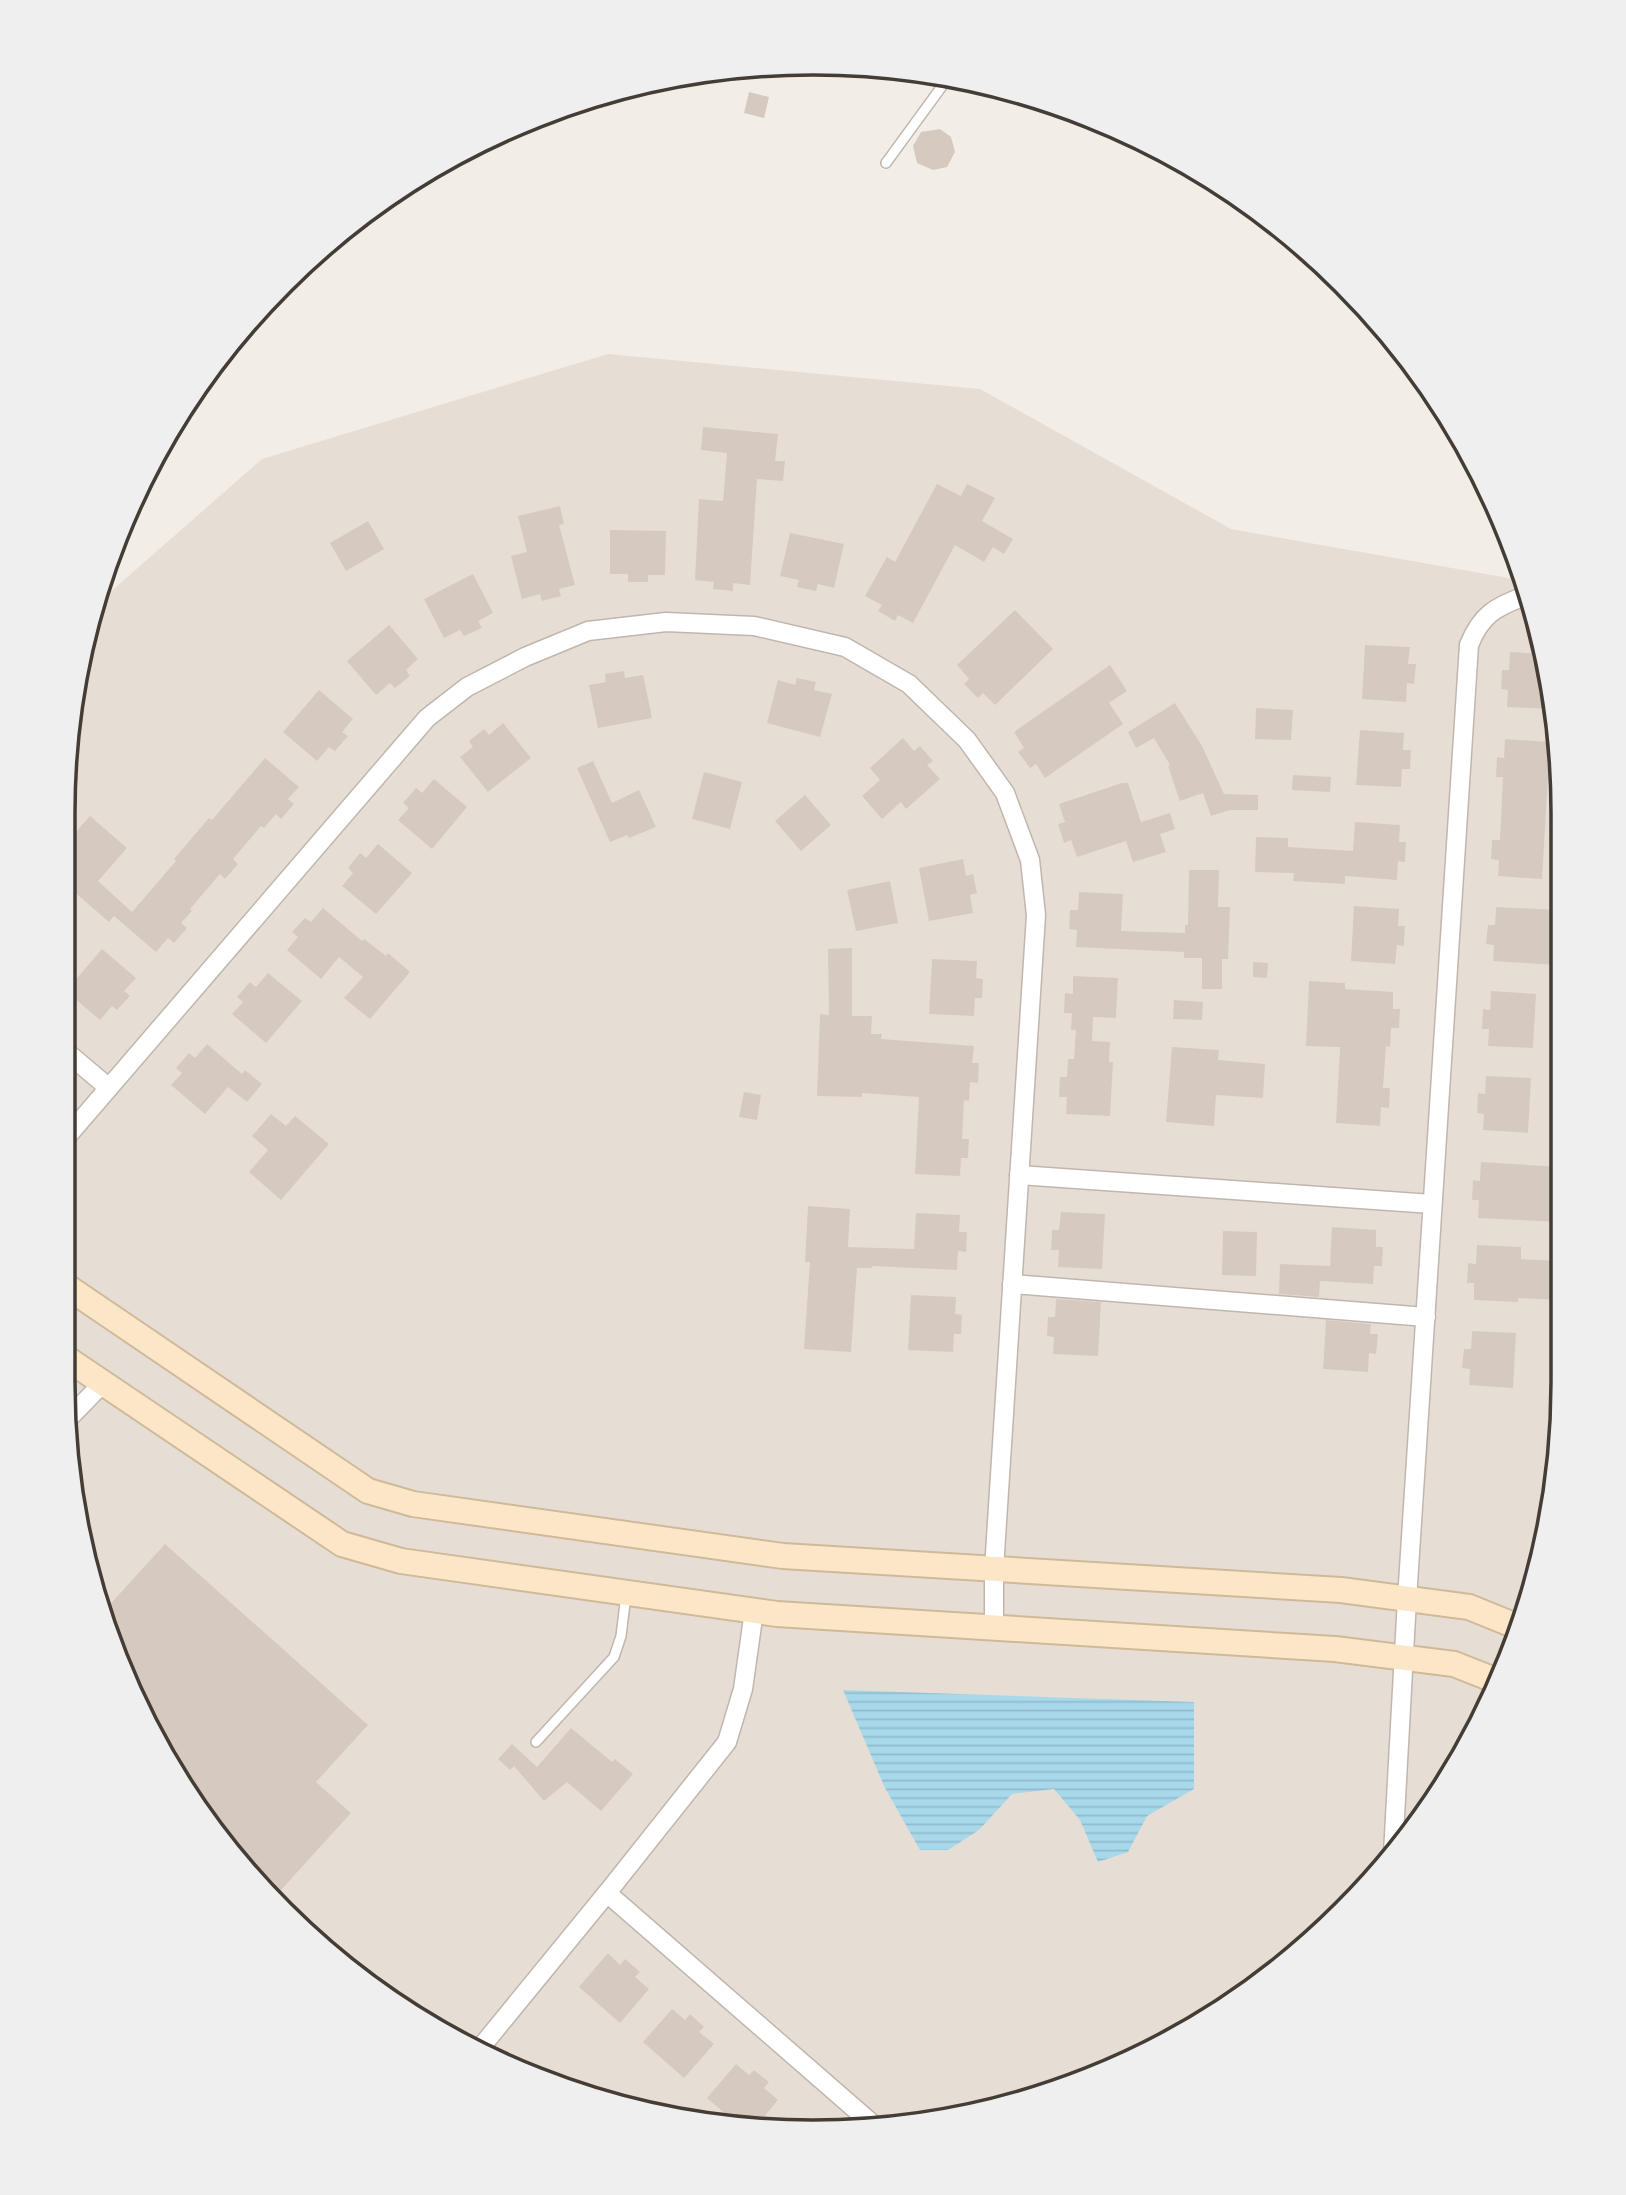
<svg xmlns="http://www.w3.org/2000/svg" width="1626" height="2195" font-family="Karla,sans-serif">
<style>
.residential{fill:#e6ded5}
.water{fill:url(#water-rules)}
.building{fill:#d6cac0}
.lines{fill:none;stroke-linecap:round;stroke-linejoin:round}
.lane-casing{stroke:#c0b6ad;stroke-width:12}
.street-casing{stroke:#c0b6ad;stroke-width:21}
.secondary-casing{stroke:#cfb999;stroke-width:28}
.lane{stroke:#fff;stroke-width:9}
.street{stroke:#fff;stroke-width:18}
.secondary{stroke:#fbe7c8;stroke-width:24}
.rim{fill:none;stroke:#443d36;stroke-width:3.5}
</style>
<defs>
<pattern id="water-rules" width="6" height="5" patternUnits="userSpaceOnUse" patternTransform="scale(1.75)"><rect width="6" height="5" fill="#a7d9eb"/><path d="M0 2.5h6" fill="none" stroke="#91bbca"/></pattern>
</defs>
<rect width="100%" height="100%" fill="#f2ede6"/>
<!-- residential -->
<path class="residential" d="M608 354 980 389 1231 529 1520 580 1557 715 1561 1431 1523 1623 1463 1757 1377 1877 1269 1977 1145 2054 1054 2092 862 2130 666 2118 481 2054 318 1946 218 1839 164 1757 89 1576 63 1382 65 764 88 619 92 608 262 459Z"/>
<!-- water -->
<path class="water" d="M843 1690 1194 1702V1789L1147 1816 1128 1852 1098 1862 1080 1820 1054 1789 1012 1794 979 1830 948 1850H920L885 1788Z"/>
<!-- building -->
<g class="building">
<path d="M749 92 769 97 764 118 744 113Z"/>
<path d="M940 129 951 137 955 152 947 167 933 170 917 163 913 146 921 132Z"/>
<path d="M703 427 778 434 775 461H785L783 481 757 479 750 585 733 583V591L713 589 714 582 695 580 699 499 723 501 727 453 701 450Z"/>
<path d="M937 484 961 496 967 484 995 498 982 521 1013 539 1004 554 993 547 984 562 955 545 913 623 898 615 895 621 878 611 882 605 865 596 887 557 895 562Z"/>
<path d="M560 506 564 524 559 525 575 585 559 589 561 596 542 601 540 594 522 599 511 556 527 552 518 516Z"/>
<path d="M368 521 384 549 346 571 330 543Z"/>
<path d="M610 530 666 531 665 575H648V582H628V574H610Z"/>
<path d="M790 533 844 544 834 588 818 584 816 591 797 587 799 580 780 576Z"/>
<path d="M473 574 493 613 478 621 482 628 464 636 460 630 444 638 424 599Z"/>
<path d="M1015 610 1053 649 995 705 983 693 978 698 964 684 969 679 957 665Z"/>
<path d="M389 625 418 659 406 670 410 676 395 688 390 683 376 695 347 661Z"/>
<path d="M1365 645 1410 647 1408 664H1416L1414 684 1407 683 1406 702 1362 699Z"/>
<path d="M1510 652 1540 654 1552 699V709L1507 707 1508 690 1501 689 1502 670H1509Z"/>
<path d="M1110 665 1127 691 1109 703 1123 724 1045 778 1036 764 1030 768 1018 752 1024 748 1014 732Z"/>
<path d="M624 671 625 678 643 675 652 718 598 728 589 685 606 682 605 674Z"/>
<path d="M797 678 816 682 814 690 832 694 820 737 767 723 778 680 795 685Z"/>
<path d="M319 690 353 719 342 732 348 736 335 751 329 747 317 761 283 732Z"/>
<path d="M1175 703 1202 746 1224 794 1258 795V810H1230L1211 816 1203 793 1180 801 1168 766 1170 765 1154 738 1136 748 1128 732Z"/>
<path d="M1256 708 1293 710 1291 740 1255 739Z"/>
<path d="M503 723 531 758 488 792 460 757 473 747 469 741 484 729 489 735Z"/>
<path d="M1360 730 1404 733 1403 750H1411L1410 769H1402L1401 787 1356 785Z"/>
<path d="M903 738 914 751 920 746 933 761 927 765 940 779 906 809 901 802 882 819 862 796 880 780 870 768Z"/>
<path d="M1505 739 1550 742 1542 879 1498 876 1499 860 1491 859 1492 840H1500L1503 777H1496L1497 757 1504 758Z"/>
<path d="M265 758 299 787 288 799 294 804 281 819 276 814 264 828 261 826 233 859 238 864 225 879 220 874 190 909 192 911 181 923 187 928 174 943 168 938 156 952 114 916 109 922 64 883V845L90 816 127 848 98 881 132 912 176 861 174 859 209 818 212 820Z"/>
<path d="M593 761 612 803 639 790 656 827 629 838 627 835 610 842 577 768Z"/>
<path d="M704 772 742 782 730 829 692 819Z"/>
<path d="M1293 775 1331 777 1330 792 1292 790Z"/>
<path d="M434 779 467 807 432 849 398 820 409 808 403 803 416 788 422 793Z"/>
<path d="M1122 783H1128L1141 822 1170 813 1175 829 1160 834 1166 852 1133 862 1126 841 1077 857 1071 840 1064 843 1058 824 1065 822 1059 804Z"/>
<path d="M805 795 831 825 801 851 775 821Z"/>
<path d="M1355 822 1400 825 1399 842H1406L1405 862 1398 861 1397 880 1345 876V884L1293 881 1294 873 1255 872 1256 837 1288 838V847L1353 851Z"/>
<path d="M378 844 412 873 376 914 342 886 353 873 348 868 360 853 366 858Z"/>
<path d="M963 859 966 876 973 874 977 893 970 895 973 913 929 921 919 868Z"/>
<path d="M1189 870H1219L1218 907H1230L1228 959H1222V989H1202V958H1184V952L1076 947 1077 930 1069 929 1070 910H1078L1079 892 1123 894 1121 931 1185 933V925H1188Z"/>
<path d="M890 881 898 923 856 931 847 890Z"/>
<path d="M1354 906 1399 909 1398 926H1405L1404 946 1397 945 1395 964 1351 961Z"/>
<path d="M1496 907 1558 910V965L1493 961 1494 945 1486 944 1488 925H1495Z"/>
<path d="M323 908 362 941 364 939 386 956 388 953 410 972 370 1019 344 998 363 977 339 957 321 979 287 950 298 937 292 932 305 918 311 922Z"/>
<path d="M852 948V1016H872L871 1034H882L881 1039 974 1046 972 1063H979L978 1083 970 1082 969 1101 964 1100 962 1139H969L968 1158H961L960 1176 915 1174 919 1097 862 1093V1097L817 1096 820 1014 829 1015 828 949Z"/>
<path d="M102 949 136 978 124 991 130 996 117 1010 112 1006 100 1020 66 991Z"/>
<path d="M932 959 977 961 976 978 983 979 982 998H975L974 1016 929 1014Z"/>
<path d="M1253 962 1268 963 1267 978 1253 977Z"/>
<path d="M268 973 302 1001 266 1043 232 1014 243 1002 237 997 250 982 256 987Z"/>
<path d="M1073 976 1118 978 1116 1018 1093 1017 1092 1041 1110 1042 1109 1062H1113L1110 1116 1066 1114 1067 1097H1059L1060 1077H1067L1068 1059H1074L1076 1030H1071L1072 1013H1064L1065 993 1073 994Z"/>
<path d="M1309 981 1345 983V989L1393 992V1009H1400L1399 1028H1391L1390 1047 1386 1046 1383 1088H1390L1389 1108 1381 1107 1380 1126 1336 1123 1340 1047 1306 1046Z"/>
<path d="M1491 991 1536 994 1533 1048 1488 1046 1489 1029H1482L1483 1009 1490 1010Z"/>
<path d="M1174 1000 1203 1002 1202 1020 1173 1019Z"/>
<path d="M207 1044 242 1074 245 1070 262 1084 247 1102 228 1087 205 1114 171 1085 182 1073 176 1068 189 1053 195 1058Z"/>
<path d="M1172 1047 1219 1050 1218 1060 1265 1064 1263 1098 1216 1095 1214 1126 1166 1122Z"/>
<path d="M1486 1076 1531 1078 1528 1133 1483 1130 1484 1114 1477 1113 1478 1093 1485 1094Z"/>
<path d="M744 1092 761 1095 757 1120 739 1117Z"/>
<path d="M271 1114 286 1126 295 1116 329 1144 281 1200 249 1172 268 1150 252 1136Z"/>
<path d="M1481 1162 1560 1167V1222L1478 1218 1479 1200H1472L1473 1180 1480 1181Z"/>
<path d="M808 1206 850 1209 848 1247 914 1249 916 1213 960 1215 959 1232H967L966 1252 958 1251 957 1270 872 1266V1268H857L851 1352 804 1349 810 1262H805Z"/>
<path d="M1061 1212 1105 1214 1102 1269 1058 1267 1059 1250H1051L1052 1230H1059Z"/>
<path d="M1332 1227 1376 1230V1247H1383L1382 1266H1374L1373 1284 1320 1281 1319 1297 1279 1294 1280 1264 1330 1266Z"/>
<path d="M1223 1231 1257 1232 1256 1276 1222 1275Z"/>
<path d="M1477 1245 1521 1247V1259L1560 1261V1300L1518 1298V1302L1474 1300V1283H1467L1468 1263 1476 1264Z"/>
<path d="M911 1295 956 1297 955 1314 962 1315 961 1334H954L953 1352 908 1350Z"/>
<path d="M1056 1299 1101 1302 1098 1356 1053 1354 1054 1337 1047 1336 1048 1317H1055Z"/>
<path d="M1326 1320 1371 1324 1370 1334H1378L1376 1354 1369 1353 1368 1372 1323 1369Z"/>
<path d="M1472 1331 1516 1333 1513 1388 1469 1385 1470 1369 1462 1368 1464 1349H1471Z"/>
<path d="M165 1544 368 1725 316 1782 351 1813 280 1891 212 1829 164 1757 103 1612Z"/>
<path d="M571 1728 612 1762 615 1759 633 1774 601 1811 567 1782 544 1801 514 1766 510 1770 498 1759 512 1744 537 1767Z"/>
<path d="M608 1953 620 1965 625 1959 640 1972 635 1977 649 1989 620 2023 579 1987Z"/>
<path d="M672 2009 685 2020 690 2014 704 2027 699 2032 714 2044 684 2078 643 2042Z"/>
<path d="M736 2064 749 2075 754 2070 769 2082 764 2088 778 2100 758 2124 735 2122 707 2098Z"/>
</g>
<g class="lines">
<!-- lane casing -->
<g class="lane-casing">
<g id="lane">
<path d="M886 163 948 78"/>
<path d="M536 1742 614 1657 621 1636 626 1595"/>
</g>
</g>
<!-- street casing -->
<g class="street-casing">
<g id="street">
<path d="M64 1050 109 1088"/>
<path d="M64 1140 427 718 467 687 525 657 588 631 666 622 754 626 845 647 909 684 967 740 1005 793 1030 860 1036 915 994 1569V1628"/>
<path d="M1019 1175 1432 1204"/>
<path d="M1012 1284 1426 1317"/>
<path d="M68 1419 103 1383"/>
<path d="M754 1611 743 1689 727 1742 607 1893 877 2128"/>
<path d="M1393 1853 1407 1599 1469 645C1481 615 1495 607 1525 596"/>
<path d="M477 2052 607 1893"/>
</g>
</g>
<!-- secondary casing -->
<g class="secondary-casing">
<g id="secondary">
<path d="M63 1284 368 1491 413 1504 783 1556 1341 1590 1469 1607 1521 1628"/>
<path d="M63 1356 342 1544 401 1561 777 1614 1335 1649 1454 1664 1497 1681"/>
</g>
</g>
<!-- lane -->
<use href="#lane" class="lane"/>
<!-- street -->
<use href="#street" class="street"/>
<!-- secondary -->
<use href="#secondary" class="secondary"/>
</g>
<!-- crop -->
<path d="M0 0H1626V2195H0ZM813 75H813A738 738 0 0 1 1551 813V1382A738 738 0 0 1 813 2120H813A738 738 0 0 1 75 1382V813A738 738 0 0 1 813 75Z" fill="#f0efef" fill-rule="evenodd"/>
<path class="rim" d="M813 75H813A738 738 0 0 1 1551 813V1382A738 738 0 0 1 813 2120H813A738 738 0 0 1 75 1382V813A738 738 0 0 1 813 75Z"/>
</svg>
